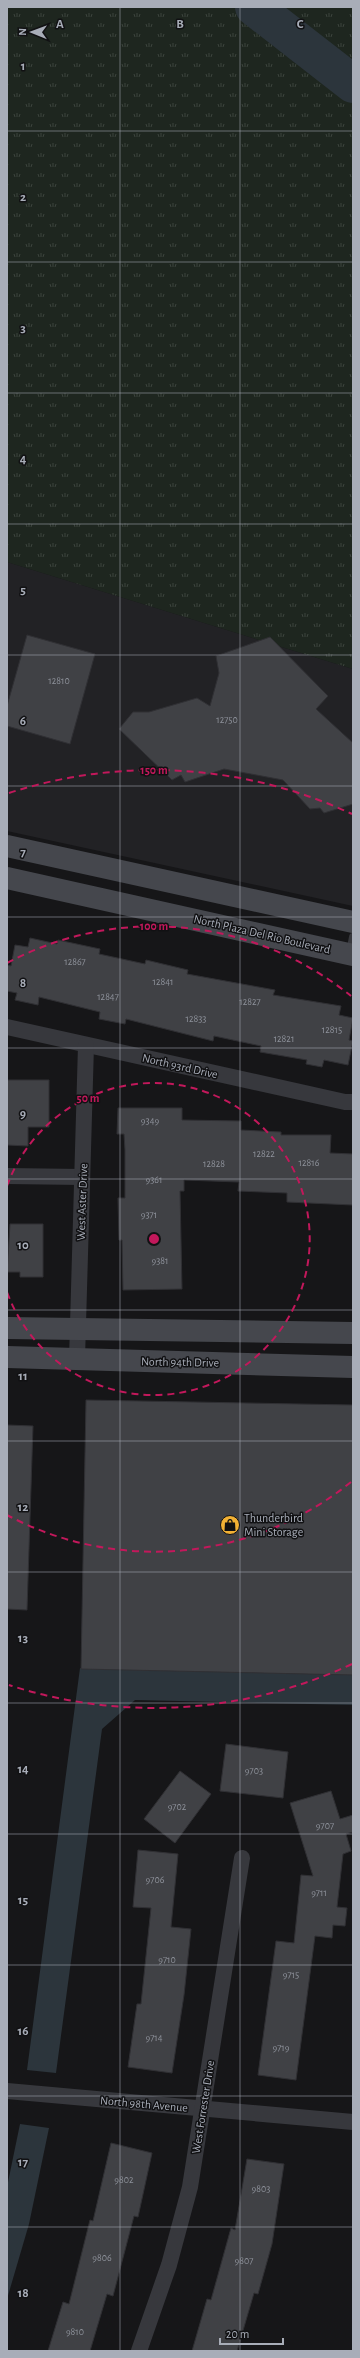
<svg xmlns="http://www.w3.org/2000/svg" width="360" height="2358" font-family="'Alegreya Sans',sans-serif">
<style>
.built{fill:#222225}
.grass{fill:url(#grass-tufts)}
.water{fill:#2c353c}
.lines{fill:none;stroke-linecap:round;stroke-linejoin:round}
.river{stroke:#2c353c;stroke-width:38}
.building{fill:#404145;stroke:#303034}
.lane{stroke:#37383d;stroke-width:8}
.street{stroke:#37383d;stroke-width:16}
.secondary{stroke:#45474d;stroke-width:22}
.grid{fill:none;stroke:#a8adb8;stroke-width:1;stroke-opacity:0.55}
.ring{fill:none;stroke:#c2185b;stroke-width:2;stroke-dasharray:7 5}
.labels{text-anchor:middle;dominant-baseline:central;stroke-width:3;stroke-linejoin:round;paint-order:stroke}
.number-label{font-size:10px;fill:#8e929b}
.street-label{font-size:12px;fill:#a8adb8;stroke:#111113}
.poi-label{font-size:12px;fill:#a8adb8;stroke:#111113;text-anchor:start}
.grid-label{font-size:13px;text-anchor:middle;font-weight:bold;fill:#a8adb8;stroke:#111113;stroke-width:3;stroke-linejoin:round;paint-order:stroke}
.centre{fill:#c2185b;stroke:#111113;stroke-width:2}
.ring-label{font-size:12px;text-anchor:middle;font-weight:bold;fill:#c2185b;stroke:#111113;stroke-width:3;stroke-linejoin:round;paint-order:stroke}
</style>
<defs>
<pattern id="grass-tufts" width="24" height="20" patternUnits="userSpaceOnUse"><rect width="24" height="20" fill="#1e261f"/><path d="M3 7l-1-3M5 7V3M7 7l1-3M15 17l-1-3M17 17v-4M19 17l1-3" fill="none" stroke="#3c433d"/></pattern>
</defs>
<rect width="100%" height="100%" fill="#161618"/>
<!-- built -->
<path class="built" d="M7 562 353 669V906L7 831Z"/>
<!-- grass -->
<path class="grass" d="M7 7H353V669L7 562Z"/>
<!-- water -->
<g class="water">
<path d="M80 1668 353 1675V1705L135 1700 102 1729 56 2073 27 2070Z"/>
<path d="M20 2124 49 2128 29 2224 7 2299V2187Z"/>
</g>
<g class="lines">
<!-- river -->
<path class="river" d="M254 7 353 84"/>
</g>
<!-- building -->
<g class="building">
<path d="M27 635 95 654 70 744 7 726V706Z"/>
<path d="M270 637 328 696 316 709 353 743V804L324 813 320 808 310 809 283 780 224 769 185 782 181 775 172 780 119 729 133 712H149L197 698 210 706 219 673 216 656Z"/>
<path d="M30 938 57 944 58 940 100 949 99 954 145 964 146 960 188 970 187 974 275 990 273 995 341 1006 339 1015 353 1018 349 1040 353 1041 348 1065 324 1060 322 1067 306 1064 307 1060 260 1052 261 1046 214 1036 213 1041 126 1019 125 1024 99 1019 100 1012 39 997 38 1005 15 1000 17 993 7 991V965L11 966 15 945 28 947Z"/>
<path d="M7 1080H49V1127H28V1146L7 1145Z"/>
<path d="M118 1108H182V1120L241 1121V1130L281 1132V1135H331L330 1153 353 1154V1205L287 1202V1193L238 1191 239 1182 184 1180V1191H180L182 1289 123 1290 122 1240H119L118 1198H125V1150L124 1134H117Z"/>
<path d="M10 1224H43V1277H20V1272H7Z"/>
<path d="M86 1400 353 1405V1675L81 1669Z"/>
<path d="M7 1425 33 1426 27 1610 7 1609Z"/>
<path d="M226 1744 288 1752 283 1798 220 1791Z"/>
<path d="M180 1771 211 1794 175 1843 144 1819Z"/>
<path d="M331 1791 340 1819 353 1815V1832L346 1834 351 1851 343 1854 337 1907 347 1908 345 1926 333 1925 332 1938 315 1936 296 2080 258 2075 276 1941 294 1943 301 1875 313 1876 290 1803Z"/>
<path d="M138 1850 178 1854 171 1927 191 1929 184 1995 172 2073 128 2067 137 2004H141L151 1908 133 1907Z"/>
<path d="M111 2143 152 2153 138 2217 134 2216 113 2296 107 2294 90 2351H48L63 2302 69 2304 90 2220 93 2221Z"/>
<path d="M247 2159 284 2164 272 2244 258 2294 254 2293 237 2351H192L207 2299 211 2300 231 2228 235 2230Z"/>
</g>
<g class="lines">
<!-- lane -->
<path class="lane" d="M350 953 353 937"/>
<!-- street -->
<g class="street">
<path d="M7 1027 345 1102H353"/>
<path d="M7 1176 82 1177"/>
<path d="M77 1359 86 1045"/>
<path d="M7 2091 353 2122"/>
<path d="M139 2351 169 2265 190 2187 242 1858"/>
</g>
<!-- secondary -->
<g class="secondary">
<path d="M7 846 353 922"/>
<path d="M7 878 353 955"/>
<path d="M7 1328 353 1333"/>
<path d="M7 1357 353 1367"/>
</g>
</g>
<!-- grid -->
<path class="grid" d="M120 7V2351M240 7V2351M7 131H353M7 262H353M7 393H353M7 524H353M7 655H353M7 786H353M7 917H353M7 1048H353M7 1179H353M7 1310H353M7 1441H353M7 1572H353M7 1703H353M7 1834H353M7 1965H353M7 2096H353M7 2227H353"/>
<!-- distance rings -->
<g class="ring">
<path d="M7 1186A156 156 0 1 1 7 1292"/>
<path d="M351 1482A313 313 0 0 1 7 1515M7 963A313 313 0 0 1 351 996"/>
<path d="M352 1664A469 469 0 0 1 9 1685M9 793A469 469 0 0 1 352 814"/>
</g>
<!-- icons -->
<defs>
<g id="shop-disc" transform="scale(1)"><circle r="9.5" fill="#f2b134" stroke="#111113"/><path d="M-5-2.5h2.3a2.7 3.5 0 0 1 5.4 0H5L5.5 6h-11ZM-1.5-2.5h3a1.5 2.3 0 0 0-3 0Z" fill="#111"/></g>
</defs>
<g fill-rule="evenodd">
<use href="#shop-disc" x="230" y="1525"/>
</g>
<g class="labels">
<!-- number labels -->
<g class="number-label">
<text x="59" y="681">12810</text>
<text x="227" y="720">12750</text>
<text x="75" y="962">12867</text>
<text x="163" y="982">12841</text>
<text x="108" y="997">12847</text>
<text x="250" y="1002">12827</text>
<text x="196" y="1019">12833</text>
<text x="332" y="1030">12815</text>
<text x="284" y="1039">12821</text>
<text x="150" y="1121">9349</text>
<text x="264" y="1154">12822</text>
<text x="309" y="1163">12816</text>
<text x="214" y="1164">12828</text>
<text x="154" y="1180">9361</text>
<text x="149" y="1215">9371</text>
<text x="160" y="1261">9381</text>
<text x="254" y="1771">9703</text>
<text x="177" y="1807">9702</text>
<text x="325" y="1826">9707</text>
<text x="155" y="1880">9706</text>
<text x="319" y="1893">9711</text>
<text x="167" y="1960">9710</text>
<text x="291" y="1975">9715</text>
<text x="154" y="2038">9714</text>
<text x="281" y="2048">9719</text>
<text x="124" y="2180">9802</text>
<text x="261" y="2189">9803</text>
<text x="102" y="2258">9806</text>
<text x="244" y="2261">9807</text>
<text x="75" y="2332">9810</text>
</g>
<!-- street labels -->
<g class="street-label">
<text transform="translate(262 934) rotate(13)">North Plaza Del Rio Boulevard</text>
<text transform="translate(180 1066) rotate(13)">North 93rd Drive</text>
<text transform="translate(82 1202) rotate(-88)">West Aster Drive</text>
<text transform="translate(180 1362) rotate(1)">North 94th Drive</text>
<text transform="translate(144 2104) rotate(5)">North 98th Avenue</text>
<text transform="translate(203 2107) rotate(-81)">West Forrester Drive</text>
</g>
<!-- poi labels -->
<g class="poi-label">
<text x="244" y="1518">Thunderbird<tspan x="244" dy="14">Mini Storage</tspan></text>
</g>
</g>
<g class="grid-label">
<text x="60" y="28">A</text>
<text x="180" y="28">B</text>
<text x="300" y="28">C</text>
<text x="23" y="70">1</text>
<text x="23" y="201">2</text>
<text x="23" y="332">3</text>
<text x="23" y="463">4</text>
<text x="23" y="594">5</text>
<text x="23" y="725">6</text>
<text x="23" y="856">7</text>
<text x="23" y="987">8</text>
<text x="23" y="1118">9</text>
<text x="23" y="1249">10</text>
<text x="23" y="1380">11</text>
<text x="23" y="1511">12</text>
<text x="23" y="1642">13</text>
<text x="23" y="1773">14</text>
<text x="23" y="1904">15</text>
<text x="23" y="2035">16</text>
<text x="23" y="2166">17</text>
<text x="23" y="2297">18</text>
</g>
<circle cx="154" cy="1239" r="6" class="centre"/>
<g class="ring-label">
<text x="154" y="774">150 m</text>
<text x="154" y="930">100 m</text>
<text x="88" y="1102">50 m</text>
</g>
<!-- border -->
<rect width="360" height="2358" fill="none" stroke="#a8adb8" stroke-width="16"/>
<!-- north arrow -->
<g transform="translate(32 32) rotate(271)" stroke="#111113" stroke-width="3" paint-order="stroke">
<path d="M0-3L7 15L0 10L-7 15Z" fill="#a8adb8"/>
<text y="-6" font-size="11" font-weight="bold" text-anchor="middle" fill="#a8adb8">N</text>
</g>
<!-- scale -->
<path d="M220 2338v6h63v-6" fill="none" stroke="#a8adb8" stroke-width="2"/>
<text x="226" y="2338" font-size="12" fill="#a8adb8" stroke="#111113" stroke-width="3" paint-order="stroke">20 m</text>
</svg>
